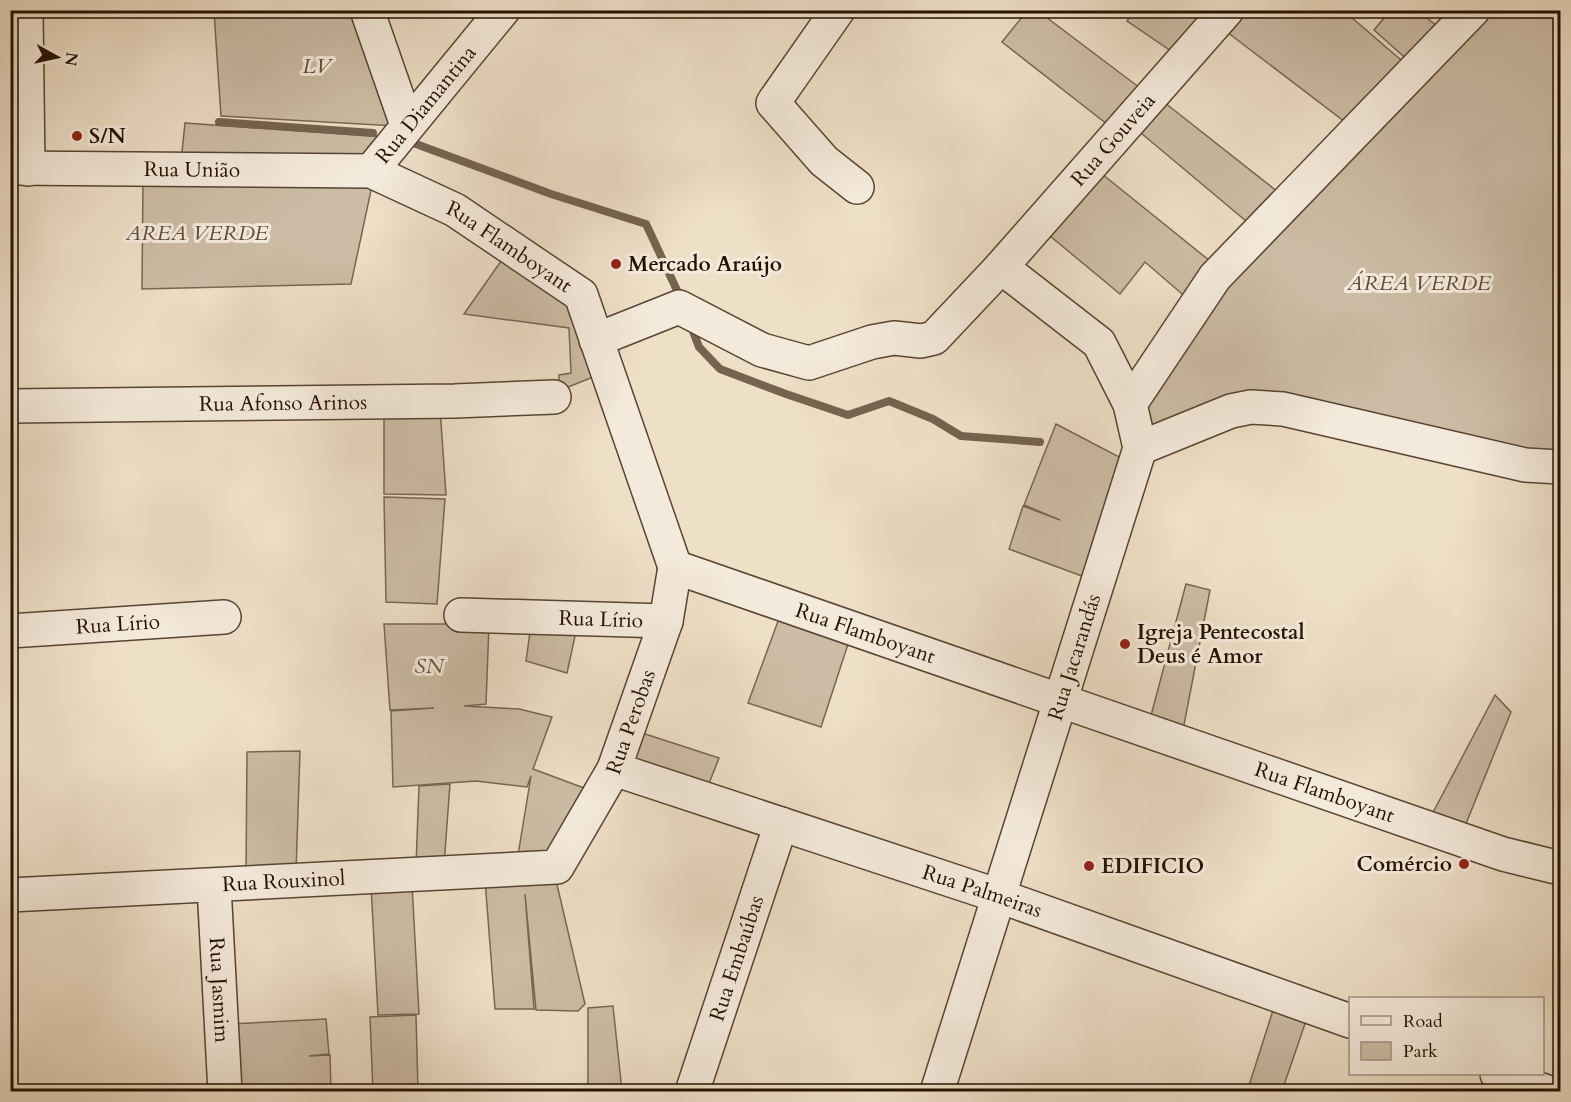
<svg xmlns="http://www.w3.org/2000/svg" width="1571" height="1102" font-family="Cardo,serif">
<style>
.green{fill:#ccbca5;stroke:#786652;stroke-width:1.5}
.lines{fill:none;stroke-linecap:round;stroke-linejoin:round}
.stream{stroke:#75634f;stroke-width:8}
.minor-casing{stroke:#574432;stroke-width:36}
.minor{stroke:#f4eadb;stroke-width:33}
.poi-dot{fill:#8f2418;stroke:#f4eadb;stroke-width:2}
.labels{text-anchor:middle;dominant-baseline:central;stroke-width:6;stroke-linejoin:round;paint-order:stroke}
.park-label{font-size:21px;font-style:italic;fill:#5f4d3a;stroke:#f4eadb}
.street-label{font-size:21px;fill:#251100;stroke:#f4eadb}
.poi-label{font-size:21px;font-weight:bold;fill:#251100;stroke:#f4eadb;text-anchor:start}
</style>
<rect width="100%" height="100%" fill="#eedfc7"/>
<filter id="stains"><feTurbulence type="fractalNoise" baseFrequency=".00333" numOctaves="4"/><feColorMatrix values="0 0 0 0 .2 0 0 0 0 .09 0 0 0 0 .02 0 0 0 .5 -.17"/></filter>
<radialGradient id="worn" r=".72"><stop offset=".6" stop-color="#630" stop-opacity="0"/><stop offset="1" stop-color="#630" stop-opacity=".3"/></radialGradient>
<!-- green -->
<g class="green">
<path d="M218 10 357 11 396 126 221 116 214 12Z"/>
<path d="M1417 10 1442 30 1411 63 1374 30 1390 11Z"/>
<path d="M1027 11H1038L1144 91 1112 128 1002 42Z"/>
<path d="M1134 11H1216L1177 55 1127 21Z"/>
<path d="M1239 11H1344L1408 66 1349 125 1223 29Z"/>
<path d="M1489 11H1560V459L1341 409 1143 441 1139 401 1209 295Z"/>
<path d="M1160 99 1283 196 1252 226 1135 128Z"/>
<path d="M185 123 388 137 367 162 181 161Z"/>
<path d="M1097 170 1215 265 1189 300 1145 262 1120 294 1044 231Z"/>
<path d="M143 178 373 181 351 284 142 289Z"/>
<path d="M506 254 574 301 598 375 563 389 559 403V375L571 373 569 328 464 314Z"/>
<path d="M440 408 446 495 384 494V410Z"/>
<path d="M1056 424 1127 461 1090 579 1009 549 1023 506 1060 520 1024 505Z"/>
<path d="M384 497 445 499 437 604 386 602Z"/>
<path d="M1186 584 1210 590 1182 735 1149 723Z"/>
<path d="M781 613 850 638 821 727 748 703Z"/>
<path d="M384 624H489L486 704 464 706 519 709 552 717 533 769 592 791 555 854 517 861 531 776 527 787 476 781 393 787 391 711 434 708 390 710Z"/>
<path d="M531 625 577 627 567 673 526 661Z"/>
<path d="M1495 695 1511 712 1463 831 1429 820Z"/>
<path d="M636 731 719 758 706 791 624 764Z"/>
<path d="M300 751 296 872 246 874 247 752Z"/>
<path d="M450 784 444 865 416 866 419 786Z"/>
<path d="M555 876 585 1004 578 1011 536 1010 525 894 534 1009H495L485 880Z"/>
<path d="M412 884 419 1014 378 1015 371 886Z"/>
<path d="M1275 1004 1308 1015 1282 1091 1247 1092Z"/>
<path d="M613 1006 622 1091H588V1008Z"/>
<path d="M416 1015 418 1091H373L370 1017Z"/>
<path d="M326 1019 329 1054 309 1056 330 1055 331 1091H234L230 1024Z"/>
</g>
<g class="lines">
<!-- stream -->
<g class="stream">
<path d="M219 122 373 133"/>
<path d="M416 144 551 194 646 224 682 301"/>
<path d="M691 326 699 347 720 369 786 394 848 415 889 401 933 419 961 436 1040 442"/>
</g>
<!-- minor casing -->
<g class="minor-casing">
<g id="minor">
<path d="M26 10 28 169"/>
<path d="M367 10 407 125"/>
<path d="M838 10 773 103 824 161 857 187"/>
<path id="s1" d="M10 168 371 171 455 210 581 295 675 567 1503 854 1560 868"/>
<path id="s2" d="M371 171 503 10"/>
<path id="s3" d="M596 340 679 307 762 350 809 363 872 342 894 338 921 341 934 338 1001 267 1227 10"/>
<path d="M1130 404 1215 277 1473 10"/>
<path id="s4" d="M10 406 455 401 554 397"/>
<path d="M1140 448 1231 411 1251 407 1283 409 1525 465 1560 467"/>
<path id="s5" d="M461 615 666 621"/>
<path id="s6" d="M10 631 224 617"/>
<path id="s7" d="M614 769 999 896 1350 1021"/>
<path id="s8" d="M214 886 225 1092"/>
<path id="s9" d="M10 895 557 867 614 769 666 621 675 567"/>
<path d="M1497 1074 1547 1092"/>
<path id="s10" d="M692 1092 781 824"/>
<path id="s11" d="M937 1092 1140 448 1130 404 1099 343 1001 267"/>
</g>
</g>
<!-- minor -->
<use href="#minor" class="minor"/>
</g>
<!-- markers -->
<g class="poi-dot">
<circle cx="77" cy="136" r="6"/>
<circle cx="616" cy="264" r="6"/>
<circle cx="1125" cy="644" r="6"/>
<circle cx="1464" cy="864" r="6"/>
<circle cx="1089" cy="866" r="6"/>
</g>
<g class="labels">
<!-- park labels -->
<g class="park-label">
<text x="317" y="66">LV</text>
<text x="197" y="233">AREA VERDE</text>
<text x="1419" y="283">ÁREA VERDE</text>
<text x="429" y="666">SN</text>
</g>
<!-- street labels -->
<g class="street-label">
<text stroke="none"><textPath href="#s2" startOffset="86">Rua Diamantina</textPath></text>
<text stroke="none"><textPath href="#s3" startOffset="628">Rua Gouveia</textPath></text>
<text stroke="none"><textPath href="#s1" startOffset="182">Rua União</textPath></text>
<text stroke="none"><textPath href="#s1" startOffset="519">Rua Flamboyant</textPath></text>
<text stroke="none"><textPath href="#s4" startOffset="273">Rua Afonso Arinos</textPath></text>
<text stroke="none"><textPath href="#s5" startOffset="140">Rua Lírio</textPath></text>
<text stroke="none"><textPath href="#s6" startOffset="108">Rua Lírio</textPath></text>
<text stroke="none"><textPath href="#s1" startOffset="1095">Rua Flamboyant</textPath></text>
<text stroke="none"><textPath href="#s11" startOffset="456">Rua Jacarandás</textPath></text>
<text stroke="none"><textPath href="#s9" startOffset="711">Rua Perobas</textPath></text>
<text stroke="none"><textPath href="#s1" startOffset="1581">Rua Flamboyant</textPath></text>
<text stroke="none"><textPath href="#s9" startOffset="274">Rua Rouxinol</textPath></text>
<text stroke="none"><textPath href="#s7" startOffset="388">Rua Palmeiras</textPath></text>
<text stroke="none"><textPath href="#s10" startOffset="141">Rua Embaúbas</textPath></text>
<text stroke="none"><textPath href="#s8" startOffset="104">Rua Jasmim</textPath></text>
</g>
<!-- poi labels -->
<g class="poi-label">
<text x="89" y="136">S/N</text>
<text x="628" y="264">Mercado Araújo</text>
<text x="1137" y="632">Igreja Pentecostal<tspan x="1137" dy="24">Deus é Amor</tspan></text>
<text x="1452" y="864" text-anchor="end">Comércio</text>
<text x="1101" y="866">EDIFICIO</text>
</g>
</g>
<!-- margin -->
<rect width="1571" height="1102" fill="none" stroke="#eedfc7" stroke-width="36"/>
<rect x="12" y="12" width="1547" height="1078" fill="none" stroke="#251100" stroke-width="3"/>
<rect x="18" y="18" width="1535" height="1066" fill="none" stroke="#251100" stroke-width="1.5"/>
<!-- legend -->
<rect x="1349" y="997" width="195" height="78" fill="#f4eadb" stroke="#a19383" stroke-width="1.5"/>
<rect x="1361" y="1016" width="30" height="9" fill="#f4eadb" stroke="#a19383" stroke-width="1.5"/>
<text x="1403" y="1027" font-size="18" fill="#251100">Road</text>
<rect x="1361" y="1042" width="30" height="18" fill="#ccbca5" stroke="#a19383" stroke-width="1.5"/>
<text x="1403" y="1057" font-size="18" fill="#251100">Park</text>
<!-- north arrow -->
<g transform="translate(57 57) rotate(98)" stroke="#f4eadb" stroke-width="4.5" paint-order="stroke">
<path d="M0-4.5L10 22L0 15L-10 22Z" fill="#251100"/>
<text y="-9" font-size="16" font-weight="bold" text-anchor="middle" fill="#251100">N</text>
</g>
<rect width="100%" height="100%" filter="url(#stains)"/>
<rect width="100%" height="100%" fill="url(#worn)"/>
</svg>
